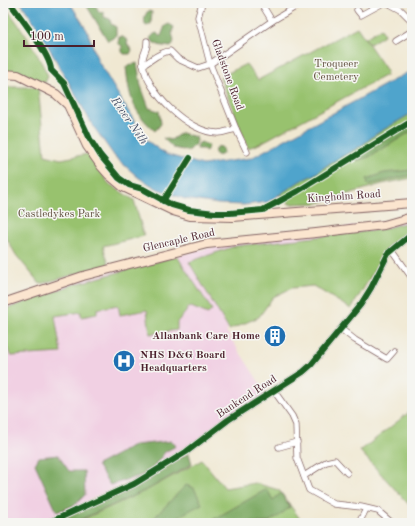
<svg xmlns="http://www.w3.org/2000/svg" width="415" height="526" font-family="'Old Standard TT',serif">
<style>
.built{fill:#f1d0e3}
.green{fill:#98c26e;stroke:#71704c}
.forest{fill:#7aa861;stroke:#626446}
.water{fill:#50a4cc;stroke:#4d627c}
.pier{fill:#f0e8d2}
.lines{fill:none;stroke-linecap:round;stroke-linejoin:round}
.minor-casing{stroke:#846565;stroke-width:7}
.tertiary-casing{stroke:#846565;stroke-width:8}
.secondary-casing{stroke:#846565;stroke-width:10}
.minor{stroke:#fff;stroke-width:5.5}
.tertiary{stroke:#fff;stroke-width:7}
.secondary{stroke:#fbe5cf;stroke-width:8}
.cycleway-casing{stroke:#f6f6f2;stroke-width:8}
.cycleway{stroke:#1b5e20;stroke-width:6}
.labels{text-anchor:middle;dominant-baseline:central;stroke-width:3;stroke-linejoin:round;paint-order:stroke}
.park-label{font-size:11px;fill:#61503f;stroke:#f6f6f2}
.street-label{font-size:11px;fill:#4a1f2b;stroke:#f6f6f2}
.poi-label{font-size:11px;font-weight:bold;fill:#4a1f2b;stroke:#f6f6f2;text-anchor:end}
.water-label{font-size:12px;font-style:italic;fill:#4c546b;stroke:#f6f6f2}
</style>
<rect width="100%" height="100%" fill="#f6f6f2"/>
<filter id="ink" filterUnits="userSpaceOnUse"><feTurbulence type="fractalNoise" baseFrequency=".025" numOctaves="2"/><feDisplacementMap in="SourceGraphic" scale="8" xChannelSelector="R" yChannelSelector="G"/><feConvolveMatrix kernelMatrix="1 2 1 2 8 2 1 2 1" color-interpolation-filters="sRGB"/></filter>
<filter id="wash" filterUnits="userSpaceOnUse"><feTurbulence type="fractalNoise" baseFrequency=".012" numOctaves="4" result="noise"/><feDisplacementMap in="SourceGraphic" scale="16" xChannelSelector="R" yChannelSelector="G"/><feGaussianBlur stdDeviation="0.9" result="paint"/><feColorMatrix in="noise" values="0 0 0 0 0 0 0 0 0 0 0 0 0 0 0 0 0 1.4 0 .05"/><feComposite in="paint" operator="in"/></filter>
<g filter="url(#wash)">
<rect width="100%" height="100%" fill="#f0e8d2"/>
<!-- built -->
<path class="built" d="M412 218V230L389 247 351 309 314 286 292 288 274 296 259 317 226 331 267 394 197 442 139 477 97 496 57 518 46 523H3V308L67 284 113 271 226 244Z"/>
<!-- green -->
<g class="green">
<path d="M3 4C22 28 35 48 48 76L45 83 20 73 3 72Z"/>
<path d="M357 27 387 71 386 75 259 144 248 148 220 77 246 64 258 80Z"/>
<path d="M381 28 384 35 370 44 365 38Z"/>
<path d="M3 87H38L45 155 61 159 88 154 109 184 134 200 144 236 103 246 109 265 40 284 16 255 3 232Z"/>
<path d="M412 113V178L382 184 318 203 289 204 285 197 278 195 300 181 315 174 330 163 361 146 376 134Z"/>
<path d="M412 221V230L388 248 351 309 313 286 292 288 273 297 259 317 229 330 189 262 235 246 378 230Z"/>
<path d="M177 256 212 310 208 314 191 307 187 308 186 312 177 322V330L150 334 147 310 120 315 118 305 97 309V314L81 317V312L55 316 61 353 11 356 3 340V310L72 285Z"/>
<path d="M412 410V508L360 451Z"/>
<path d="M202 460 225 488 255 483 279 490 303 523H75L149 489Z"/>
</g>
<!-- forest -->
<g class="forest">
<path d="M85 3H93V6H96L99 12 104 13V17L110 19 111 24 116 27V36L108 41Z"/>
<path d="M148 11 152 12 151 24 147 26 145 25C144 19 144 16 148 11Z"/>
<path d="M169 24 174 27 172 32C173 40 176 40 171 47 163 46 154 46 150 38L154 34 157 33 159 36H161L165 26Z"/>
<path d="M119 37H123L128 41 127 44 132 50 130 54H124L122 52V46L118 43Z"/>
<path d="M137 63 141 86 149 108 159 111 160 116 161 124 155 131C132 111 129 96 126 67Z"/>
<path d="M410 124H412V131L369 157 356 161 355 158Z"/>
<path d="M181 133 196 137V144L188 151 173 148 163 138 171 140Z"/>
<path d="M201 142 209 146 206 151 203 149H197L198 144Z"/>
<circle cx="219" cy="151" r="4.5"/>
<path d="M412 170V175L368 185 367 179 384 173Z"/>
<path d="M172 441 176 446 165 452 156 464 149 473 110 485 97 465 135 445Z"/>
<path d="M189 453 192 464 149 489 73 523H53Z"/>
<path d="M58 455 69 471H84L85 495 75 505 57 512 35 464 39 457Z"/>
<path d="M186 485 194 488 202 504 166 523H149Z"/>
<path d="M267 489 273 500 281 493 290 507 279 516 266 523H207Z"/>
</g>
<!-- water -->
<path class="water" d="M21 3H70L87 30 98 61 145 139 165 154 203 165 251 158 412 70V113L376 134 361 146 330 163 315 174 300 181 268 202 244 205 218 204 185 199 158 189 139 178 115 157 93 126 36 25Z"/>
<!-- pier -->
<path class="pier" d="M188 158 191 159 169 196 165 194Z"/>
</g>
<g filter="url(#ink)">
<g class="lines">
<!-- minor casing -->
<g class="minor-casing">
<g id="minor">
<path d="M202 3 198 17 210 64 236 129 247 152"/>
<path d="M261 3 272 21"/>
<path d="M388 3 401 10 412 21"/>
<path d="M357 10 361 15 383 3"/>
<path d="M147 41C148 52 141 53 143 64 147 92 188 133 218 133 223 133 230 130 236 129"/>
<path d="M396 41 412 31"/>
<path d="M143 65C152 60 159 52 170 51L178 59 198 68 210 64 272 21 302 3"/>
<path d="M392 250 412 278"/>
<path d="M341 329 355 340 387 359 394 351"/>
<path d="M274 391 292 416 296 425 297 458 309 490 334 504 361 507 378 511 392 523"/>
<path d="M279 447 297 442"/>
<path d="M304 476 326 462 335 460 347 473"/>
<path d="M359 523 366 509"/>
</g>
</g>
<!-- tertiary casing -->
<g class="tertiary-casing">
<path id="tertiary" d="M48 523 134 484 186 452 228 420 303 372 311 365 361 304 371 288 388 254 412 234"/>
</g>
<!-- secondary casing -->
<g class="secondary-casing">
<g id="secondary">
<path d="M3 74 18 75 56 94 68 105 87 146 101 166 109 175 123 187 173 211 190 216 233 217 412 203"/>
<path d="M3 303 83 276 207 244 316 233 384 225 412 217"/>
</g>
</g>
<!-- minor -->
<use href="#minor" class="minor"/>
<!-- tertiary -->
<use href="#tertiary" class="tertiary"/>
<!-- secondary -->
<use href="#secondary" class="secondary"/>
<!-- cycleway casing -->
<g class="cycleway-casing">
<g id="cycleway">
<path d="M10 3C20 17 51 55 51 70L64 83 90 139 100 155 119 178 129 185 143 189 172 205 189 210 215 213H230L263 210 298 191 412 121"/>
<path d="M163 201 190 158"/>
<path d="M48 523 134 484 186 452 228 420 303 372 311 365 361 304 371 288 388 254 412 234"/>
</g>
</g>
<!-- cycleway -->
<use href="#cycleway" class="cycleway"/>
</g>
</g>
<!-- icons -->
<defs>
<g id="building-disc" transform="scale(1.15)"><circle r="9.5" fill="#1f6fb2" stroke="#f6f6f2"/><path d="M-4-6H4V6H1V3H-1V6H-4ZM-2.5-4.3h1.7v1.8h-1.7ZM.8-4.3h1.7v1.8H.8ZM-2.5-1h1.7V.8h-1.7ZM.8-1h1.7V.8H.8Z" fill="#fff"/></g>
<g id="hospital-disc" transform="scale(1.15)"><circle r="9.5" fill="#1f6fb2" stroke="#f6f6f2"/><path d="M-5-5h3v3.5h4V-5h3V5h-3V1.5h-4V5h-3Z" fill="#fff"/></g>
</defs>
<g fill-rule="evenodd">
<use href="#building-disc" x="275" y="336"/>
<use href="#hospital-disc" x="124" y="361"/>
</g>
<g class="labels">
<!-- park labels -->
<g class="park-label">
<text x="336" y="64">Troqueer<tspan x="336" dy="13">Cemetery</tspan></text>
<text x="59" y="214">Castledykes Park</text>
</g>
<!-- street labels -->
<g class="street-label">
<text transform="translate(227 75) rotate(70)">Gladstone Road</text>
<text transform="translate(344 197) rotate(-4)">Kingholm Road</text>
<text transform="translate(179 241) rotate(-13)">Glencaple Road</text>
<text transform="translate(247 397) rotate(-33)">Bankend Road</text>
</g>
<!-- poi labels -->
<g class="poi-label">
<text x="260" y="336">Allanbank Care Home</text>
<text x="140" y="355" text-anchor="start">NHS D&amp;G Board<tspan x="140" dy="13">Headquarters</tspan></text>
</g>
<!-- water labels -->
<g class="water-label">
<text transform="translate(129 121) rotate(55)">River Nith</text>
</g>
</g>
<!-- margin -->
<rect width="415" height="526" fill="none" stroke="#f6f6f2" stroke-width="16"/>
<!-- scale -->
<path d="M24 40v6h70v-6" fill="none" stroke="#4a1f2b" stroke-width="2"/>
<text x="30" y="40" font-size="12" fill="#4a1f2b" stroke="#f6f6f2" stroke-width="3" paint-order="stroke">100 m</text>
</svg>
